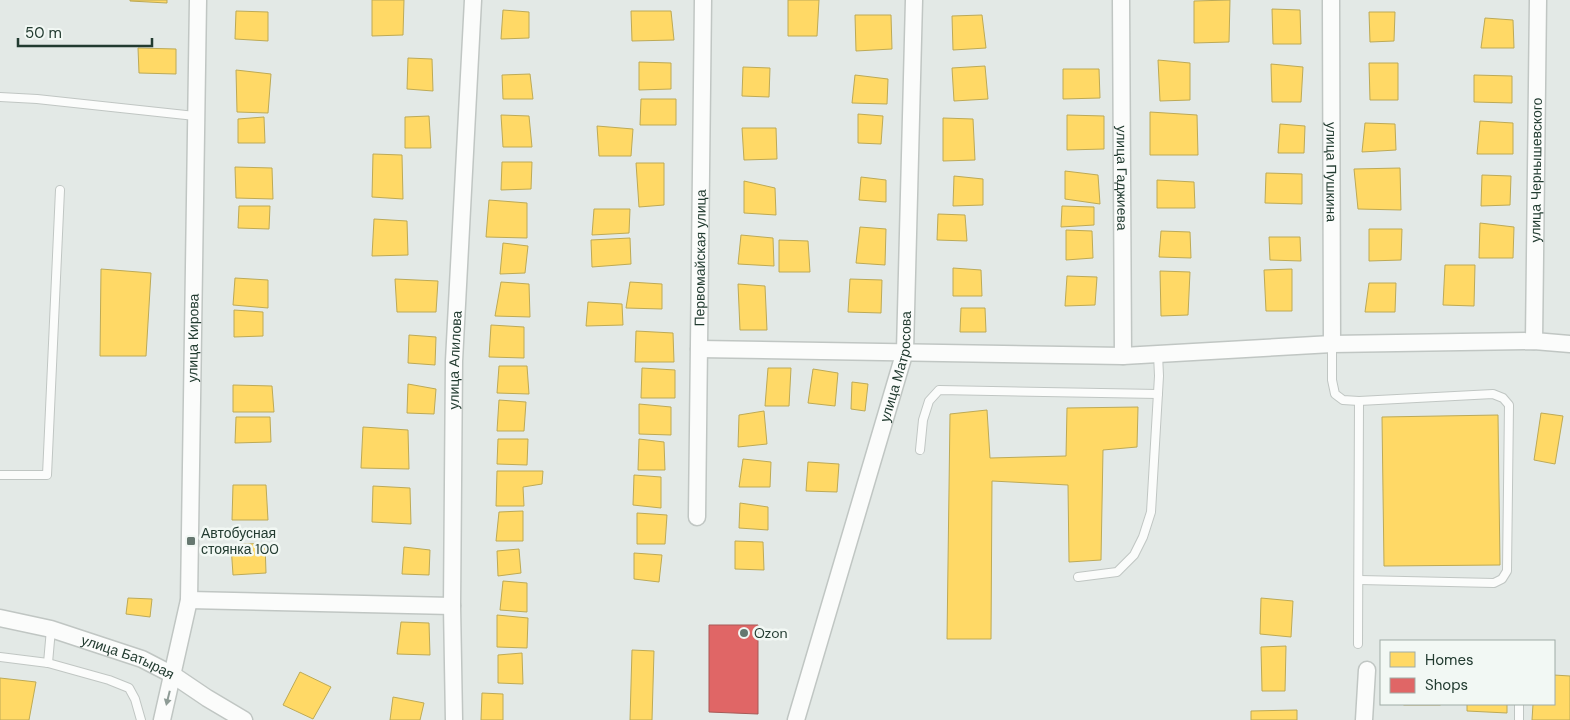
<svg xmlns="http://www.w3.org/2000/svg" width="1570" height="720" font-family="'DM Sans',sans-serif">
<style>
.homes{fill:#ffd966;stroke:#bdaa56}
.shops{fill:#e06666;stroke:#a75956}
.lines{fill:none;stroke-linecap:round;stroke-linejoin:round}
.lane-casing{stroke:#c0c6c3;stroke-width:10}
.street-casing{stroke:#c0c6c3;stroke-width:19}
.lane{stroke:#fbfcfb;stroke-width:8}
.street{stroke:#fbfcfb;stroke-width:16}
.oneway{fill:#8e9c96}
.poi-dot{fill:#667870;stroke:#f2f8f4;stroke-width:2}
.labels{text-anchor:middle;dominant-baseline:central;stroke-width:5;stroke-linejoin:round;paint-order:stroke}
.street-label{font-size:14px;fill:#223b30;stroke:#f2f8f4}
.poi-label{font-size:14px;fill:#223b30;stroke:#f2f8f4;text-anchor:start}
</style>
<rect width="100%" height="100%" fill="#e3e9e6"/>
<!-- homes -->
<g class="homes">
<path d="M130 0H167V3L130 1Z"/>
<path d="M372 0H404L403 35 372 36Z"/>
<path d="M788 0H819L817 36H788Z"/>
<path d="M1230 0 1229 42 1194 43V1Z"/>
<path d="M1272 9 1300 10 1301 44H1273Z"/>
<path d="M503 10 529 12V38L501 39Z"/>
<path d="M236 11 268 12V41L235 39Z"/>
<path d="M631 11H671L674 40 632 41Z"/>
<path d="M1369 12H1395L1394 41 1370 42Z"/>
<path d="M855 15H891L892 49 856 51Z"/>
<path d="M982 15 986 48 953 50 952 16Z"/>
<path d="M1485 18 1513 20 1514 48H1481Z"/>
<path d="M138 48 176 49V74L139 73Z"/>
<path d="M408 58 432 59 433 91 407 89Z"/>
<path d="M1158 60 1190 63V100L1160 101Z"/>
<path d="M639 62 671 63V89L639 90Z"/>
<path d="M1369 63H1398V100H1370Z"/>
<path d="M1271 64 1303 67 1301 102H1272Z"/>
<path d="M985 66 988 99 954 101 952 68Z"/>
<path d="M743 67 770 68 769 97 742 96Z"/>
<path d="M1063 69H1099L1100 98 1063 99Z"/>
<path d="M236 70 271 74 268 113 237 112Z"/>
<path d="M530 74 533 99H503L502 75Z"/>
<path d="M855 75 888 79 887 104 852 103Z"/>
<path d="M1474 75 1512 76V103L1474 102Z"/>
<path d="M641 99H676V125H640Z"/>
<path d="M1150 112 1197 115 1198 155H1150Z"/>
<path d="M858 114 883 116 881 144 858 143Z"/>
<path d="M501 115 529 116 532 147H503Z"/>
<path d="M1067 115 1104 116V149L1067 150Z"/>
<path d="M429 116 431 148H405V117Z"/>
<path d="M264 117 265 143H238V119Z"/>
<path d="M943 118 973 119 975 160 943 161Z"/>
<path d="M1480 121 1513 123V154H1477Z"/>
<path d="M1365 123 1395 124 1396 150 1362 152Z"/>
<path d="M1280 124 1305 126 1304 153H1278Z"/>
<path d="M597 126 633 129 631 156H599Z"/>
<path d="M742 128H776L777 159 744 160Z"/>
<path d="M373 154 402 155 403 199 372 197Z"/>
<path d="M502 162H532L531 189 501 190Z"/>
<path d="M636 163H664V205L639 207Z"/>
<path d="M235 167 272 168 273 199 236 198Z"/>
<path d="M1400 168 1401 210 1358 209 1354 169Z"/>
<path d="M1065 171 1098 175 1100 204 1065 199Z"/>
<path d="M1266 173 1302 174V204L1265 203Z"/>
<path d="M1482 175 1511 176 1510 205 1481 206Z"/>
<path d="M954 176 983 179V205L953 206Z"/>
<path d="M861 177 886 180V202L859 200Z"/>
<path d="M1157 180 1194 182 1195 208H1157Z"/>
<path d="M744 181 775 188 776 215 744 213Z"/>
<path d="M489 200 527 203V238L486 237Z"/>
<path d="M239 206H270L269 229 238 228Z"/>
<path d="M1062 206 1094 207V225L1061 227Z"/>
<path d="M594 209H630L629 233 592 235Z"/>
<path d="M938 214 965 215 967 241 937 240Z"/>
<path d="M374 219 407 221 408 255 372 256Z"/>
<path d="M1480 223 1514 227 1513 258H1479Z"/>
<path d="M860 227 886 229 885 265 856 263Z"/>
<path d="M1369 229H1402L1401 260 1369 261Z"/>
<path d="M1066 230 1092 231 1093 258 1066 260Z"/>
<path d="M1161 231 1190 232 1191 258 1159 257Z"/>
<path d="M741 235 773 238 774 266 738 264Z"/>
<path d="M1269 237H1300L1301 261 1270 260Z"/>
<path d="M630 238 631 264 592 267 591 240Z"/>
<path d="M779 240 808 241 810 272H779Z"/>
<path d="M503 243 528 246 525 273 500 274Z"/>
<path d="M1445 265H1475L1474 306 1443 305Z"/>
<path d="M953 268 981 270 982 296H953Z"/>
<path d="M101 269 151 273 146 356H100Z"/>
<path d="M1292 269V311H1266L1264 270Z"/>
<path d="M1160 271 1190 272 1188 315 1161 316Z"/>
<path d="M1067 276 1097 277 1095 305 1065 306Z"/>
<path d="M235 278 268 280V308L233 305Z"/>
<path d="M395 279 438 281 436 312H397Z"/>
<path d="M850 279 882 280 881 313 848 312Z"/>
<path d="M501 282 529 284 530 317 495 316Z"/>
<path d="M630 282 662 284V309L626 308Z"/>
<path d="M1369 283H1396L1395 312H1365Z"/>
<path d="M738 284 765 286 767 330H740Z"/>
<path d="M588 302 622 304 623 325 586 326Z"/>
<path d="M961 308H985L986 332H960Z"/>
<path d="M234 310 263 312V336L234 337Z"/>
<path d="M491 325 524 327V358L489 357Z"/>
<path d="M636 331 673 333 674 362H635Z"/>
<path d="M409 335 436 337 435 365 408 363Z"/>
<path d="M499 366H527L529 394 497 393Z"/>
<path d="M642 368 675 370V398H641Z"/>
<path d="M768 368H791L789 406H765Z"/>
<path d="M813 369 838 373 835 406 808 403Z"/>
<path d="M852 382 868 384 865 411 851 409Z"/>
<path d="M408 384 436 389 434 414 407 413Z"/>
<path d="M233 385 272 386 274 412H233Z"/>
<path d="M499 400 526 402 524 431H497Z"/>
<path d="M639 404 671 407V435L639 434Z"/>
<path d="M1138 407 1137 447 1103 450 1101 560 1069 562 1068 485 992 481 991 639H947L950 414 987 410 990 458 1066 456 1067 408Z"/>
<path d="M764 411 767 444 738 447 739 415Z"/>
<path d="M1541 413 1563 416 1555 464 1534 460Z"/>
<path d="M1498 415 1500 565 1384 566 1382 417Z"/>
<path d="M236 417H270L271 442 235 443Z"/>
<path d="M363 427 408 430 409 469 361 468Z"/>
<path d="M498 439H528L527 465 497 464Z"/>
<path d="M639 439 664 442 665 470H638Z"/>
<path d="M743 459 771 462 770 487H739Z"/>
<path d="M808 462 839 464 837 492 806 491Z"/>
<path d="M497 471H543L542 484 523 487 524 506H496Z"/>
<path d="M634 475 661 477V508L633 505Z"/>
<path d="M233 485H266L268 520H232Z"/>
<path d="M373 486 410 488 411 524 372 522Z"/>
<path d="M740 503 768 507V530L739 528Z"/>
<path d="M523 511V541H496L499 512Z"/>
<path d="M637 513 667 515 665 544H637Z"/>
<path d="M735 541 763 542 764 570 735 569Z"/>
<path d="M265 543 266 573 233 575 231 545Z"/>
<path d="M404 547 430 550 429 575 402 574Z"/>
<path d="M519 549 521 573 498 576 497 551Z"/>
<path d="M634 553 662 555 659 582 634 579Z"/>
<path d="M503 581 527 583V612L500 610Z"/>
<path d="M128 598 152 599 150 617 126 614Z"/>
<path d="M1261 598 1293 601 1291 637 1260 634Z"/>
<path d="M497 615 528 618 527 648 497 647Z"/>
<path d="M401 622 429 623 430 655 397 654Z"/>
<path d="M1286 646 1285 691H1262L1261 647Z"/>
<path d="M632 650 654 651 652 720H630Z"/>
<path d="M522 653 523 684 498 683V655Z"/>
<path d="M300 672 331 687 313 719 283 705Z"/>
<path d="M1554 675 1570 676V720H1532L1533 704H1554Z"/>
<path d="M0 678 36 682 29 720H0Z"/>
<path d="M482 693 503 694V720H481Z"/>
<path d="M393 697 424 703 420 720H390Z"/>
<rect x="1404" y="704" width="36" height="1"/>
<path d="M1467 704H1507V713L1467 711Z"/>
<path d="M1297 710V720H1251V711Z"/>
</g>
<!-- shops -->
<path class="shops" d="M709 625H758V714L709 712Z"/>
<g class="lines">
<!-- lane casing -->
<g class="lane-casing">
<g id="lane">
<path d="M0 97 37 99 195 116"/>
<path d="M1332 344V380L1335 394 1343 400 1359 401 1493 394 1503 398 1509 405 1507 571 1502 579 1494 583 1360 580"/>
<path d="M920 450 923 420 929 401 939 390 1158 394"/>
<path d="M0 475H47L60 190"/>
<path d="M1078 577 1117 572 1134 555 1143 537 1151 512 1159 376 1158 354"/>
<path d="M1358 644 1359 401"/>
<path d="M0 657 48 663 109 680 129 688 135 699 141 720"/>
<path d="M48 663 51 629"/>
<path d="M1519 720V704"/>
</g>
</g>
<!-- street casing -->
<g class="street-casing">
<g id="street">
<path id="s1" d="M1121 0 1123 356"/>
<path id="s2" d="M1331 0 1332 344"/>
<path id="s3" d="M1534 341 1538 0"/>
<path d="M699 349 1123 356 1332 344 1534 341 1570 344"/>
<path id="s4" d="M697 517 703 0"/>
<path d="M189 600 452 606"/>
<path id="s5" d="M0 618 51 629 142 659 173 675 207 698 244 720"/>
<path id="s6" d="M162 720 189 600 198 0"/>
<path id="s7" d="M454 720 452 606 454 361 473 0"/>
<path id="s8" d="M796 720 905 351 914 0"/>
<path d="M1364 720 1367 670"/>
</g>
</g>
<!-- lane -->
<use href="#lane" class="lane"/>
<!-- street -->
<use href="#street" class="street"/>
</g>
<!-- one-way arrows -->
<defs><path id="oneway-solid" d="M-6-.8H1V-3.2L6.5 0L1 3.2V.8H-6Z" transform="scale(1.25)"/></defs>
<use class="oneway" href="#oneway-solid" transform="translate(168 698) rotate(104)"/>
<!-- markers -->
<g class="poi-dot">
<rect x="186" y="536" width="10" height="10" rx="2.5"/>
<circle cx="744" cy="633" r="5"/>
</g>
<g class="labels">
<!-- street labels -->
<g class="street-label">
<text stroke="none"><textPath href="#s3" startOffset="171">улица Чернышевского</textPath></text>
<text stroke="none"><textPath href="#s2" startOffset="172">улица Пушкина</textPath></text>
<text stroke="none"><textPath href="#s1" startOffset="178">улица Гаджиева</textPath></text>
<text stroke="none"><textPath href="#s4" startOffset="259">Первомайская улица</textPath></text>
<text stroke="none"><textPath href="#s6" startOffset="385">улица Кирова</textPath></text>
<text stroke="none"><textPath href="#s7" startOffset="360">улица Алилова</textPath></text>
<text stroke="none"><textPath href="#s8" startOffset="368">улица Матросова</textPath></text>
<text stroke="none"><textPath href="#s5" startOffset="134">улица Батырая</textPath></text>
</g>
<!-- poi labels -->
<g class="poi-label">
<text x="201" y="533">Автобусная<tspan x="201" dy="16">стоянка 100</tspan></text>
<text x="754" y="633">Ozon</text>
</g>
</g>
<!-- legend -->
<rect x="1380" y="640" width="175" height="65" fill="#f2f8f4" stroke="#9faca6"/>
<rect x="1390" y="652" width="25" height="15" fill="#ffd966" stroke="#9faca6"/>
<text x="1425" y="665" font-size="15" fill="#223b30">Homes</text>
<rect x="1390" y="678" width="25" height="15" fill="#e06666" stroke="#9faca6"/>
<text x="1425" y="690" font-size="15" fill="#223b30">Shops</text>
<!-- scale -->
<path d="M18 38v8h134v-8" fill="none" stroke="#223b30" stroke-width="2.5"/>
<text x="25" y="38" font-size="15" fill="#223b30" stroke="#f2f8f4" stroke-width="4" paint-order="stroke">50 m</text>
</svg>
